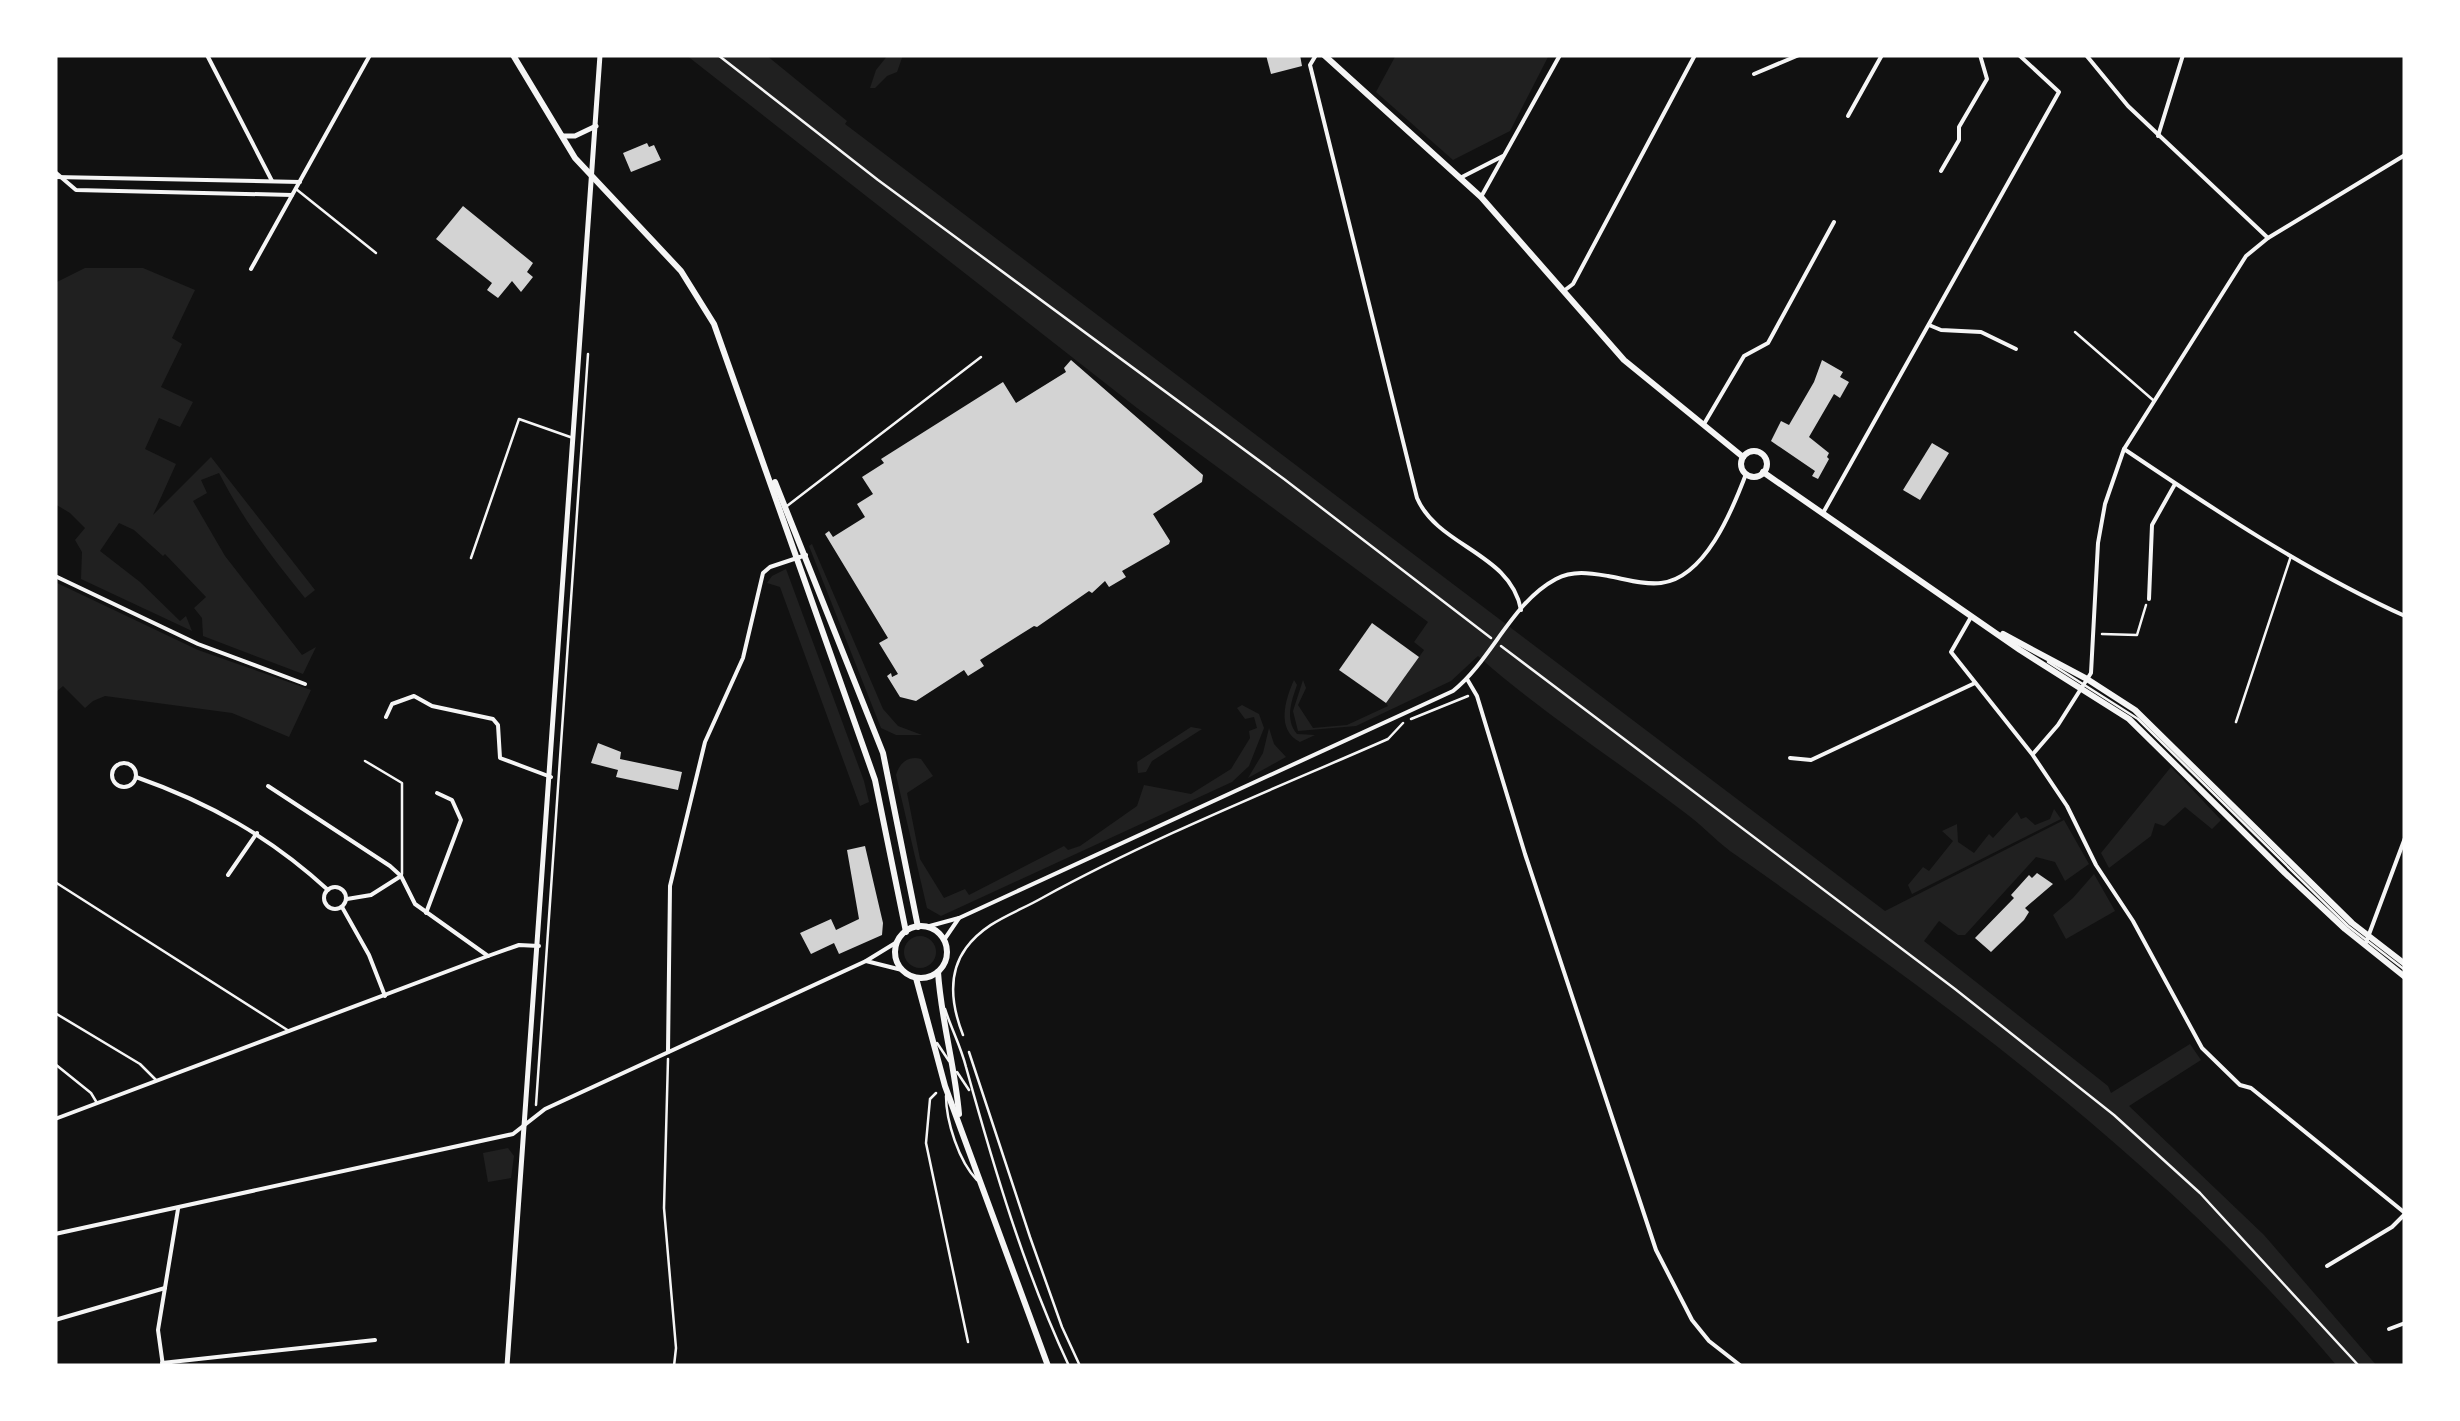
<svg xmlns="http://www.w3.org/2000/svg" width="2460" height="1421" font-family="'DejaVu Sans',sans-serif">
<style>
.green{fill:#202020}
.building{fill:#d3d3d3}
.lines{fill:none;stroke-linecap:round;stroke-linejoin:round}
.path{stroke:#f5f5f5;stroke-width:2.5}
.service{stroke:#f5f5f5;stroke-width:2.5}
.minor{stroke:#f5f5f5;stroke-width:4}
.tertiary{stroke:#f5f5f5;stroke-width:5}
.secondary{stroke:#f5f5f5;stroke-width:6}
.primary{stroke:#f5f5f5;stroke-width:6}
</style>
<rect width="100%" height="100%" fill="#111"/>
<!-- green -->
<g class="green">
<path d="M686 55H766L847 121 845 124 1885 911 2064 820 2089 864 2065 881 2055 862 2036 857 1965 935H1958L1939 921 1924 941 2108 1086 2111 1093 2190 1044 2201 1060 2129 1106 2264 1235 2377 1366H2337C2166 1162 1946 1003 1730 851 1714 839 1701 824 1684 812 1617 761 1541 712 1478 656L1451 681 1356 726 1298 731 1293 711 1303 680 1306 688 1298 705 1313 728 1347 725 1388 706 1386 703 1424 650 1414 642 1428 622 1137 408Z"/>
<path d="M888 55H903L897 72 887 76 875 88H870L876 70Z"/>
<path d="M1396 55H1549L1510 131 1453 160 1376 92Z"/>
<path d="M85 268H143L195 290 172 338 182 344 161 387 193 402 180 427 159 418 145 449 176 464 153 515 211 457 315 590 305 598C272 557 243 520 219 473L201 480 207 493 193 501 225 556 302 655 316 647 303 674 203 636 202 618 194 608 206 597 165 554 163 556 134 530 119 523 100 551 140 582 180 621 186 616 192 631 81 579 82 552 75 540 85 528 70 513 55 504V283Z"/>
<path d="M812 544 883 709 898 726 922 735H896L881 728 809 546Z"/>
<path d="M786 569 864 781 869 802 860 806 780 587 767 583 772 576Z"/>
<path d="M55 582 198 650 311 690 289 737 232 713 105 696 93 701 85 708 63 686 55 693Z"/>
<path d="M1294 680 1297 685C1291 702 1285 720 1297 734L1315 735 1300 742C1276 730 1285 700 1294 680Z"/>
<path d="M1242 705 1259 714 1264 728 1249 766 1232 782 941 916 927 908 896 775C899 763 909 755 921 759L933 776 907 793 920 859 944 898 965 889 969 895 1064 846 1068 850 1080 846 1137 806 1144 785 1191 794 1231 769 1250 738 1249 731 1257 728 1254 717 1245 719 1237 708Z"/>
<path d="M1191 727 1202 729 1152 761 1146 772 1138 773 1137 762Z"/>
<path d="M1269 728 1274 744 1286 757 1248 778 1263 753Z"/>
<path d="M2171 767 2221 820 2212 829 2185 807 2164 826 2155 823 2151 836 2109 868 2101 853Z"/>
<path d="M2054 809 2061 819 1912 894 1908 885 1923 867 1929 871 1953 841 1942 831 1957 824 1958 842 1974 853 1989 834 1993 838 2017 812 2021 819 2026 817 2035 825 2050 819Z"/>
<path d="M2094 874 2115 911 2066 939 2053 915 2073 898Z"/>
<circle cx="920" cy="952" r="16"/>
<path d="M508 1148 514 1156 511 1178 488 1182 483 1153Z"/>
</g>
<!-- building -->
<g class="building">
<path d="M1266 55H1300L1302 66 1271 74Z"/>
<path d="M647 143 649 147 654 145 661 160 631 172 623 153Z"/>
<path d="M463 206 533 263 527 272 533 277 521 292 512 281 498 298 487 290 492 283 436 239Z"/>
<path d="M1071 360 1203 475 1202 482 1153 514 1170 541 1169 544 1122 571 1126 577 1109 587 1105 581 1092 593 1089 591 1037 627 1034 626 980 660 984 666 968 676 964 670 916 701 900 697 887 676 891 673 892 677 898 674 879 643 888 638 825 534 829 531 833 537 865 517 857 504 873 494 862 477 884 463 881 459 1003 382 1016 403 1066 372 1064 368Z"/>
<path d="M1822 360 1843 372 1840 377 1849 382 1840 398 1834 394 1809 437 1829 453 1827 457 1829 459 1818 479 1812 476 1815 471 1771 441 1781 421 1789 425 1814 382Z"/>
<path d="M1932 443 1949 453 1920 500 1903 490Z"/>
<path d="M1372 623 1419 657 1386 703 1339 670Z"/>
<path d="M598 743 621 752 620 759 682 772 678 790 616 777 618 770 591 763Z"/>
<path d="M865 846 883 923 882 935 839 954 834 943 811 954 800 933 831 919 836 930 859 919 847 850Z"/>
<path d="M2037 873 2053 884 2025 908 2029 912 2024 920 1991 952 1975 938 2014 898 2011 895 2029 875 2032 878Z"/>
</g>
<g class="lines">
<!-- path -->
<g class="path">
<path d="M718 55 878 180 1284 479 1491 638"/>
<path d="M2102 634 2137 635 2146 605"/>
<path d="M1501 646 1955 989 2114 1115 2200 1193 2359 1366"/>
<path d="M1411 719 1468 696"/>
<path d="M963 1035C952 1007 947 974 966 948 986 921 1014 914 1042 898 1153 837 1272 790 1388 739L1403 723"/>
<path d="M969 1052 1030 1237 1062 1327 1080 1366"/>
<path d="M668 1059 664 1208 676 1348 674 1366"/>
<path d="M936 1093 930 1099 926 1143 968 1342"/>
<path d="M536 1105 588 354"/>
</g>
<!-- service -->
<g class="service">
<path d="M296 189 376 253"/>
<path d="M2075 332 2153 400"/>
<path d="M787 506 981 357"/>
<path d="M471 558 519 419 573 438"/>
<path d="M2048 662 2138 719 2348 926 2405 970"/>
<path d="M2236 722 2291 556"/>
<path d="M365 761 402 783V874"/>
<path d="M55 882 289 1031"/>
<path d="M945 1009C951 1028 961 1047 966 1067 994 1168 1024 1270 1069 1366"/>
<path d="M55 1013 140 1064 156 1080"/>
<path d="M937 1043 949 1061"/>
<path d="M55 1064 91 1093 97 1103"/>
<path d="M957 1072 969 1090"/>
<path d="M946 1096C946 1121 959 1162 977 1180"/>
</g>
<!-- minor -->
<g class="minor">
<path d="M207 55 272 181"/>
<path d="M1316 55 1310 65 1417 498C1438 547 1511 553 1521 610"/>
<path d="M2086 55 2128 106 2268 238"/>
<path d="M1754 74 1799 55"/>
<path d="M1848 116 1882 55"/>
<path d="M2158 136 2183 55"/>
<path d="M1941 171 1959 140V127L1987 79 1980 55"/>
<path d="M55 172 76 190 292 195"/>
<path d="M55 177 300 182"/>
<path d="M1460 178 1503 156"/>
<path d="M1481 197 1560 55"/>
<path d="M251 269 370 55"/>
<path d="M1565 290 1573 284 1695 55"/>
<path d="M1929 325 1941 330 1981 332 2016 349"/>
<path d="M1704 424 1744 356 1768 343 1834 222"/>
<path d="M2124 449C2213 509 2306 571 2405 616"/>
<path d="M1823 513 2059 92 2019 55"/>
<path d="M55 576 198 644 305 684"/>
<path d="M2149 599 2152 525 2175 484"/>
<path d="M1971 617 1951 652 2032 754 2067 806 2096 865 2133 921 2202 1048 2240 1085 2251 1088 2405 1213"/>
<path d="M1467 679 1477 696 1525 854 1656 1250 1692 1320 1709 1341 1741 1366"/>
<path d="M386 717 392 704 414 696 432 706 493 719 498 725 500 758 551 777"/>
<path d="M2033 754 2058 725 2091 673 2098 543 2105 504 2124 449 2246 256 2268 238 2405 155"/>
<path d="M1790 758 1811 760 1975 683"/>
<circle cx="124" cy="775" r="12"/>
<path d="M136 777C210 803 270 837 328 890"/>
<path d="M268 786 390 866 401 876 415 904 488 956"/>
<path d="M228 875 257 833"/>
<circle cx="335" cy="898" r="11"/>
<path d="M347 899 371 895 401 876"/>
<path d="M342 907 369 955 385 996"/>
<path d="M426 913 461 820 452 800 437 793"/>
<path d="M926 927 959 918 1453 691C1492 660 1511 603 1556 579 1573 570 1590 573 1608 576 1625 579 1644 585 1661 583 1705 578 1732 511 1746 474"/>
<path d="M944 940 959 918"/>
<path d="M2365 945 2405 838"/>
<path d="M866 961 902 970"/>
<path d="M668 1052 670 886 705 742 743 658 763 573 770 567 806 555"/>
<path d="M55 1119 488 956 519 945 539 946"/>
<path d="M55 1234 513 1134 545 1109 866 961 897 942"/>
<path d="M2327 1266 2392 1227 2405 1214"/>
<path d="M55 1320 165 1288"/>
<path d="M2389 1329 2405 1323"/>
<path d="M162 1363 375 1340"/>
<path d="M163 1366 158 1330 178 1209"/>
</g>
<!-- tertiary -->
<g class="tertiary">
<path d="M562 136H575L596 126"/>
<path d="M507 1366 600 55"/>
</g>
<!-- secondary -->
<g class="secondary">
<path d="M513 55 575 158 681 271 714 324 875 780 906 932"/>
<path d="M775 482 883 753 918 927"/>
<circle cx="921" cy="952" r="26"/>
<path d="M938 972C941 1020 955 1066 959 1114"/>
<path d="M916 978 945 1086 1048 1366"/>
</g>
<!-- primary -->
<g class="primary">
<path d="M1324 55 1481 197 1624 360 1743 457"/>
<circle cx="1754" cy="464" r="13"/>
<path d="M1763 472 2020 650 2129 719 2285 873 2345 929 2405 977"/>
<path d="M2003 634 2087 679 2135 710 2352 923 2405 964"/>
</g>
</g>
<!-- border -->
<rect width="2460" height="1421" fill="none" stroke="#ffffff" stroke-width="115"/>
</svg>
